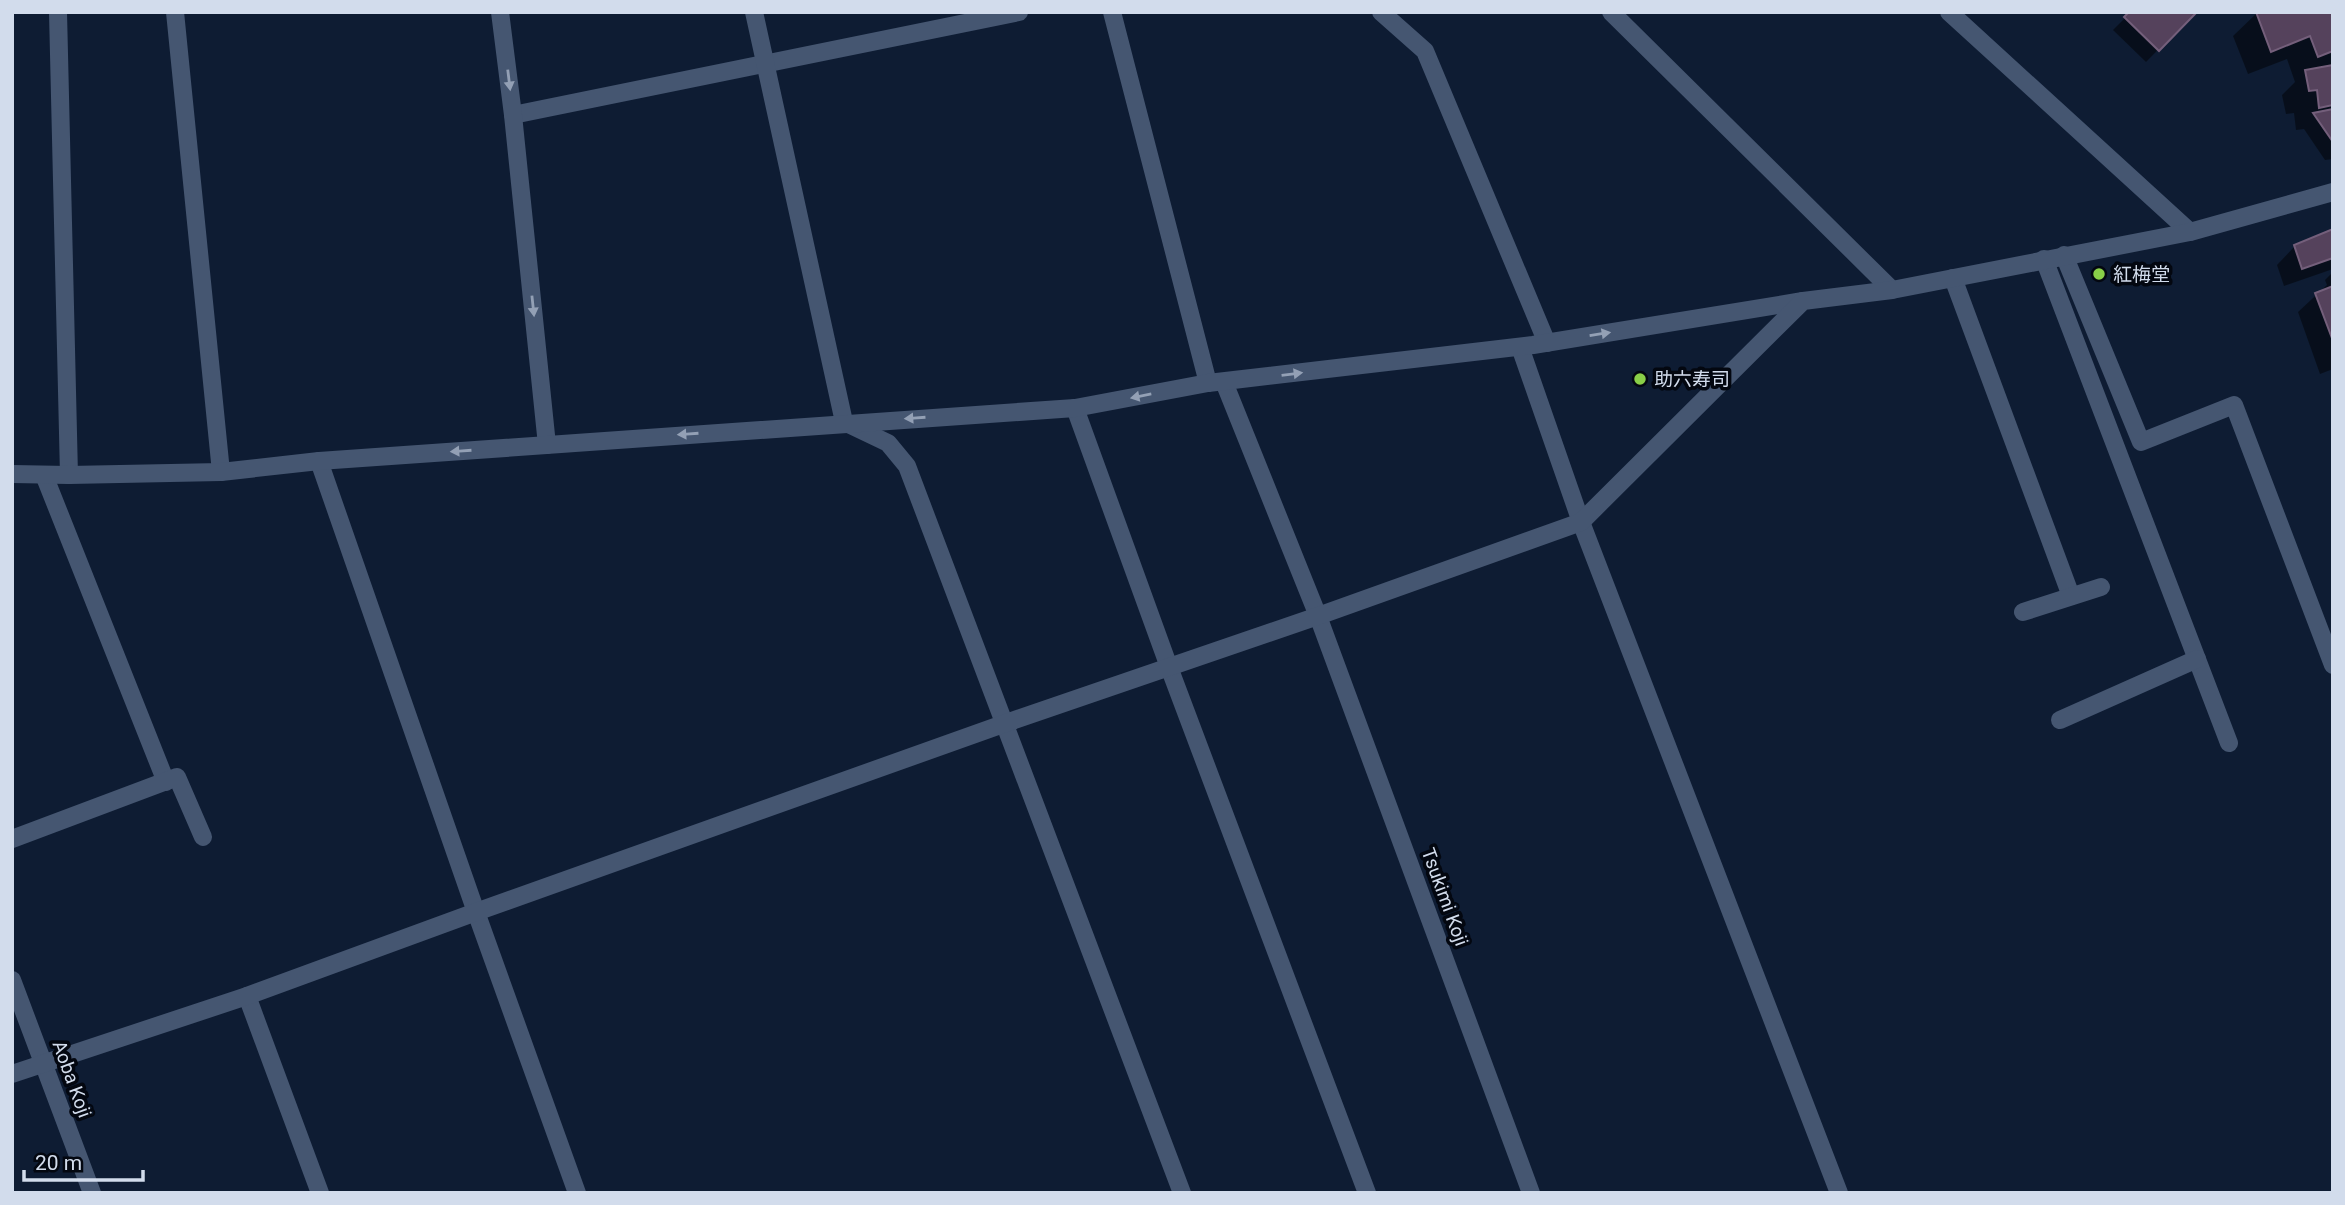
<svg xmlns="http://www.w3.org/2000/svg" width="2345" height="1205" font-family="Roboto,'Noto Sans JP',sans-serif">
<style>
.shadow{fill:#0007}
.building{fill:#55425c;stroke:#745f7b;stroke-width:2}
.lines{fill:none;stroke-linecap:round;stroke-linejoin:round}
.service{stroke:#455671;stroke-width:18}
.minor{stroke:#455671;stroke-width:18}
.tertiary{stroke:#455671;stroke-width:18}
.oneway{fill:#93a0b5}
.poi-dot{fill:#89cf48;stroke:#030710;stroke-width:2.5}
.labels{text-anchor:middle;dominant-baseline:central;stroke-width:7;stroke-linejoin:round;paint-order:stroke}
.poi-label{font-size:19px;fill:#d2dcec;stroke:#030710;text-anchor:start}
.street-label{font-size:19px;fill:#d2dcec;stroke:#030710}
</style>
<rect width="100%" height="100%" fill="#0e1c33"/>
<!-- shadow -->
<g class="shadow">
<path d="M2131 12H2195L2146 62 2113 30Z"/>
<path d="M2258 12H2333V159L2325 160 2304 129 2296 130 2294 113 2286 114 2282 95 2295 82 2287 59 2248 74 2233 36Z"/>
<path d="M2333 231V269L2284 286 2277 265 2295 246Z"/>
<path d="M2333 272V369L2320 374 2298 312 2327 285 2325 280Z"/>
</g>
<!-- building -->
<g class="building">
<path d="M2129 12H2197L2159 51 2124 17Z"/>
<path d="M2256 12H2333V51L2318 57 2310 36 2271 52Z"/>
<path d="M2333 65V105L2319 108 2317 90 2309 91 2305 70Z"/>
<path d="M2333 109V142L2313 113Z"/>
<path d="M2333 229V258L2302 269 2294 245Z"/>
<path d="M2333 286V341L2315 293Z"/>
</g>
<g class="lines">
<!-- service -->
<g class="service">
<path d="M58 12 69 475"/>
<path d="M1381 12 1425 51 1547 343"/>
<path d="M513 115 1019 12"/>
<path d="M2064 255 2141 442 2234 405 2333 665"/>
<path d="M2044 259 2229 743"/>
<path d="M1953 278 2071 596"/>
<path d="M1075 408 1169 667 1367 1193"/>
<path d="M44 475 166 782"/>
<path d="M2023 612 2101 587"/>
<path d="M2060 720 2197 659"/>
<path d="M12 839 177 777 203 837"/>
<path d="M247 996 320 1193"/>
</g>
<!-- minor -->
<g class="minor">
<path d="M175 12 221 472"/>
<path d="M500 12 513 115 547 445"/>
<path d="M754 12 844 422 888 443 907 466 1182 1193"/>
<path d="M1112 12 1208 383"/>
<path d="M1611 12 1892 290"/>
<path d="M1949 12 2190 232"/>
<path d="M1520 347 1581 522 1839 1193"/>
<path d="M1224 382 1318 616 1531 1193"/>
<path d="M319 461 476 912 577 1193"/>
<path d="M12 474 69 475 221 472 319 461 1075 408 1208 383 1533 345 1803 301"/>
<path d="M12 980 92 1193"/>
</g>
<!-- tertiary -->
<path class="tertiary" d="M12 1074 247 996 476 912 1006 723 1318 616 1581 522 1803 301 1892 290 2190 232 2333 192"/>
</g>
<!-- one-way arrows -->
<defs><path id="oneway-solid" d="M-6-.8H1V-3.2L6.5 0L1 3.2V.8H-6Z" transform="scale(1.75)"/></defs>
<g class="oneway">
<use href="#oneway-solid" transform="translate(509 80) rotate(83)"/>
<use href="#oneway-solid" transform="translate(533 306) rotate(84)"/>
<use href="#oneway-solid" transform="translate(1600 334) rotate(-9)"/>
<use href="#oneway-solid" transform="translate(1292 374) rotate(-7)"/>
<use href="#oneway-solid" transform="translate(1141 396) rotate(169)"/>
<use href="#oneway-solid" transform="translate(915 418) rotate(176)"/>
<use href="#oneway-solid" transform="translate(688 434) rotate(176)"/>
<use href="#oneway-solid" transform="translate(461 451) rotate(176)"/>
</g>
<!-- markers -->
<g class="poi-dot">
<circle cx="2099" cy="274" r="7"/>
<circle cx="1640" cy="379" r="7"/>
</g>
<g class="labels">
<!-- poi labels -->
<g class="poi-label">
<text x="2113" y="274">紅梅堂</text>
<text x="1654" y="379">助六寿司</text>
</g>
<!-- street labels -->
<g class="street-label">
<text transform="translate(1445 897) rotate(70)">Tsukimi Koji</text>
<text transform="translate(72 1079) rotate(70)">Aoba Koji</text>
</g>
</g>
<!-- border -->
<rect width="2345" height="1205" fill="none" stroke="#d2dcec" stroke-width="28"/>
<!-- scale -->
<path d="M24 1170v10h119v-10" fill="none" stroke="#d2dcec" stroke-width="3.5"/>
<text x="35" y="1170" font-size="21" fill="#d2dcec" stroke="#030710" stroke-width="5" paint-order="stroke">20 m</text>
</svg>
